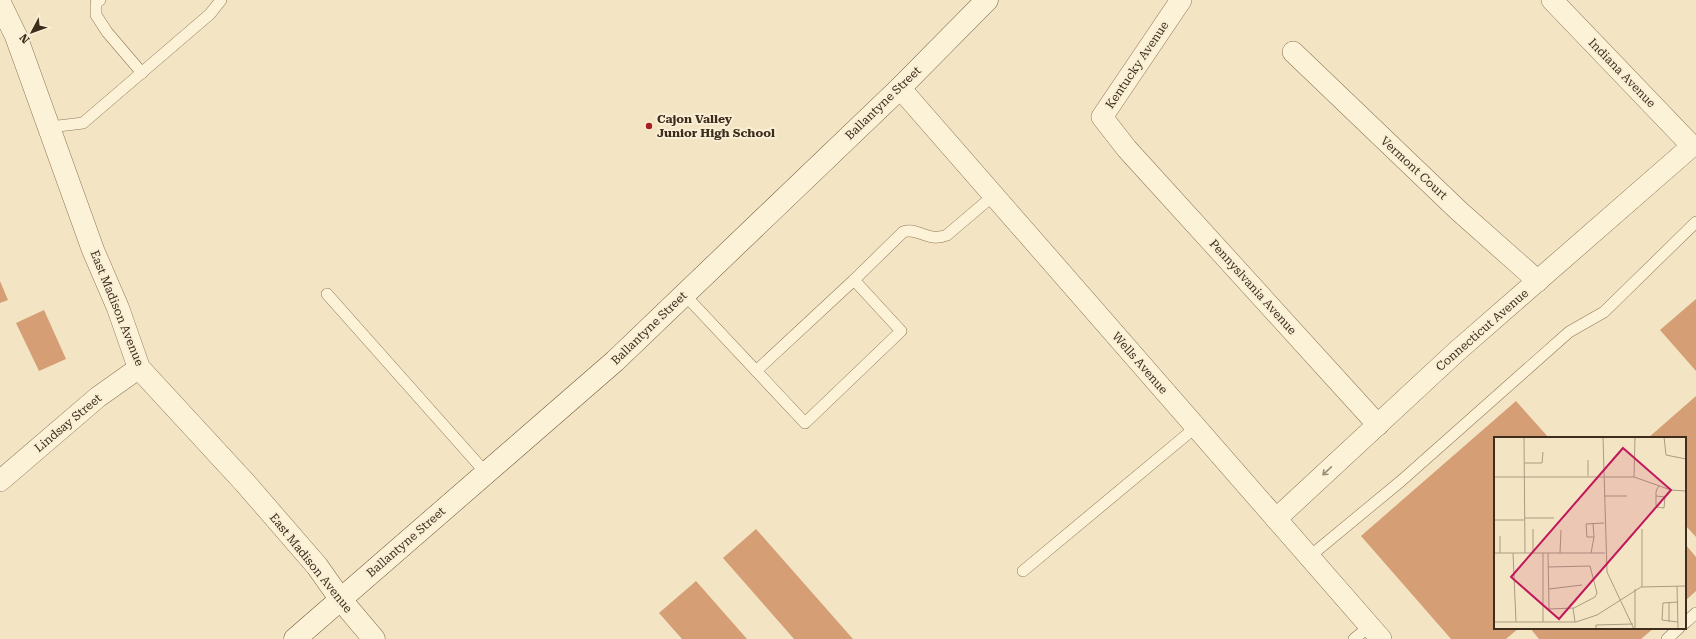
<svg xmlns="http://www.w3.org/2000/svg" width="1696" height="639" font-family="'Roboto Serif',serif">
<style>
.building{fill:#d59e75}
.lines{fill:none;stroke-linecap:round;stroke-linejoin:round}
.service-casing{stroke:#907657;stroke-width:12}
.minor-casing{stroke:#907657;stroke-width:22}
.tertiary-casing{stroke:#907657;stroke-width:23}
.secondary-casing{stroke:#72573b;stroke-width:23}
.service{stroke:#fcf2d8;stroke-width:11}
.minor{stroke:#fcf2d8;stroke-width:21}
.tertiary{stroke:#fcf2d8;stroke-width:22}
.secondary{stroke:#fcf2d8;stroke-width:22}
.oneway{stroke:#9d907a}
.poi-dot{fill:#a62021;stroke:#f9efd4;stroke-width:1.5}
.labels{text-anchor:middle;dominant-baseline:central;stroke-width:4;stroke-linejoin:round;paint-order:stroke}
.street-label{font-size:12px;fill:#3e2d1d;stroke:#f9efd4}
.poi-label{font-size:12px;font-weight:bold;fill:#3e2d1d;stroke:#f9efd4;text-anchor:start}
.inset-road{fill:none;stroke:#ab9b81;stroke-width:1}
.view{fill:#c2185b;fill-opacity:0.15;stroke:#c2185b;stroke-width:2}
.inset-edge{fill:none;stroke:#3e2d1d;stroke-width:2}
</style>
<rect width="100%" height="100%" fill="#f3e5c4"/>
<!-- building -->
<g class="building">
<path d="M0 281 8 300 0 303Z"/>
<path d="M1696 299V371L1660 330Z"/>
<path d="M44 310 66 359 39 371 16 323Z"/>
<path d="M1696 396V537L1685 525V438H1648Z"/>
<path d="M1516 401 1549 438H1495V628H1519L1506 639H1451L1361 536Z"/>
<path d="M756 529 853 639H794L723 558Z"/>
<path d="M1685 544 1696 557V591L1685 601Z"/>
<path d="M696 581 747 639H682L659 613Z"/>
<path d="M1530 628H1654L1641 639H1539Z"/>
</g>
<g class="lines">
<!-- service casing -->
<g class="service-casing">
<g id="service">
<path d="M100 0 96 3V15L107 32 142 73"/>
<path d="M50 127 83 123 210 14 221 0"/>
<path d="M327 294 486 473"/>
<path d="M684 294 805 423 901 331 854 280 903 232C916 226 928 243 947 235L994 195"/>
<path d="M756 371 854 280"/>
<path d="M1309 557 1401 481 1569 332 1604 312 1696 222"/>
<path d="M1023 571 1196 427"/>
<path d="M1685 623 1696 613"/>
<path d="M1354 639 1370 626"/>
<path d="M1667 639 1679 628"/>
</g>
</g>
<!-- minor casing -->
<g class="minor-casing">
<g id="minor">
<path d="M1181 0 1102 117 1127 149 1378 425"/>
<path d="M1293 52 1459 211 1538 281"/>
<path d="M900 88 1381 639"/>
<path d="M0 481 98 397 139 368"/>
<path d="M1276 519 1456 352 1692 146 1552 0"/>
</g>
</g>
<!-- tertiary casing -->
<g class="tertiary-casing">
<path id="tertiary" d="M0 3 16 36 93 250 118 308 139 368 246 484 317 566 341 600 374 639"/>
</g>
<!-- secondary casing -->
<g class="secondary-casing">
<path id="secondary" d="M295 639 615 361 900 88 987 0"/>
</g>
<!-- service -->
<use href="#service" class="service"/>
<!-- minor -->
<use href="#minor" class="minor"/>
<!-- tertiary -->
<use href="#tertiary" class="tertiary"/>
<!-- secondary -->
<use href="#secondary" class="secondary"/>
</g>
<!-- one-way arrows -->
<defs><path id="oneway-shaft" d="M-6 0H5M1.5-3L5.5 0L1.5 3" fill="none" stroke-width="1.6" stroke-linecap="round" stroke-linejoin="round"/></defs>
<use class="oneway" href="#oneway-shaft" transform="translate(1327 471) rotate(137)"/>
<!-- markers -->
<circle class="poi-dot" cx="649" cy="126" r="4"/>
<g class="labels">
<!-- street labels -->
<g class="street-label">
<text transform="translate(1137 65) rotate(-56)">Kentucky Avenue</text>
<text transform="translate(1622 73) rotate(46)">Indiana Avenue</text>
<text transform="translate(883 103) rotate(-44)">Ballantyne Street</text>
<text transform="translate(1414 168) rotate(43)">Vermont Court</text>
<text transform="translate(1253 287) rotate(48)">Pennyslvania Avenue</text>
<text transform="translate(117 308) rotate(68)">East Madison Avenue</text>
<text transform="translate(649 328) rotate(-44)">Ballantyne Street</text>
<text transform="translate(1482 330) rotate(-41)">Connecticut Avenue</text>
<text transform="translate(1140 363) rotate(49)">Wells Avenue</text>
<text transform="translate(68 423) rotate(-40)">Lindsay Street</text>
<text transform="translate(406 542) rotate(-41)">Ballantyne Street</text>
<text transform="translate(311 563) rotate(51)">East Madison Avenue</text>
</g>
<!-- poi labels -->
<g class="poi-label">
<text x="657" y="119">Cajon Valley<tspan x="657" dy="14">Junior High School</tspan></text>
</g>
</g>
<!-- overview -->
<g transform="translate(1494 437)">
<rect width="192" height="192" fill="#f3e5c4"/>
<path class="inset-road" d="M30 0 31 116M109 0 113 135 140 192M170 0 172 18 192 22M94 23V39M31 26H48L49 15M0 40H140L177 53 192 54M140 40 141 0M110 59H133M162 59 171 60 170 71 163 70 162 68V55L163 52 165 49M31 81H60M0 83H31M99 86 100 100M39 92V116M148 92V150M6 99V116M0 116H111M19 116 22 185M49 116V185M54 116 55 172 80 171 101 160 103 156 96 129 54 130M66 116 67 93M97 116 100 100H93L92 87 110 86M183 149 184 192M55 152 88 148M141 152V192M175 165V185M184 165 169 166 168 183 184 185M79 171 81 185M0 185H82L103 178 147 150 192 149M102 192V188L139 187"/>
<path class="view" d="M129 11 177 53 65 182 17 140Z"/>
<rect width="192" height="192" class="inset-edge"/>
</g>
<!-- north arrow -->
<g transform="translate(32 32) rotate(229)" stroke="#f9efd4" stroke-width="3" paint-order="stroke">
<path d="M0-3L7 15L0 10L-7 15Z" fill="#3e2d1d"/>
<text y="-6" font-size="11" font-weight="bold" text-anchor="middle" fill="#3e2d1d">N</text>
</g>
</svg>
